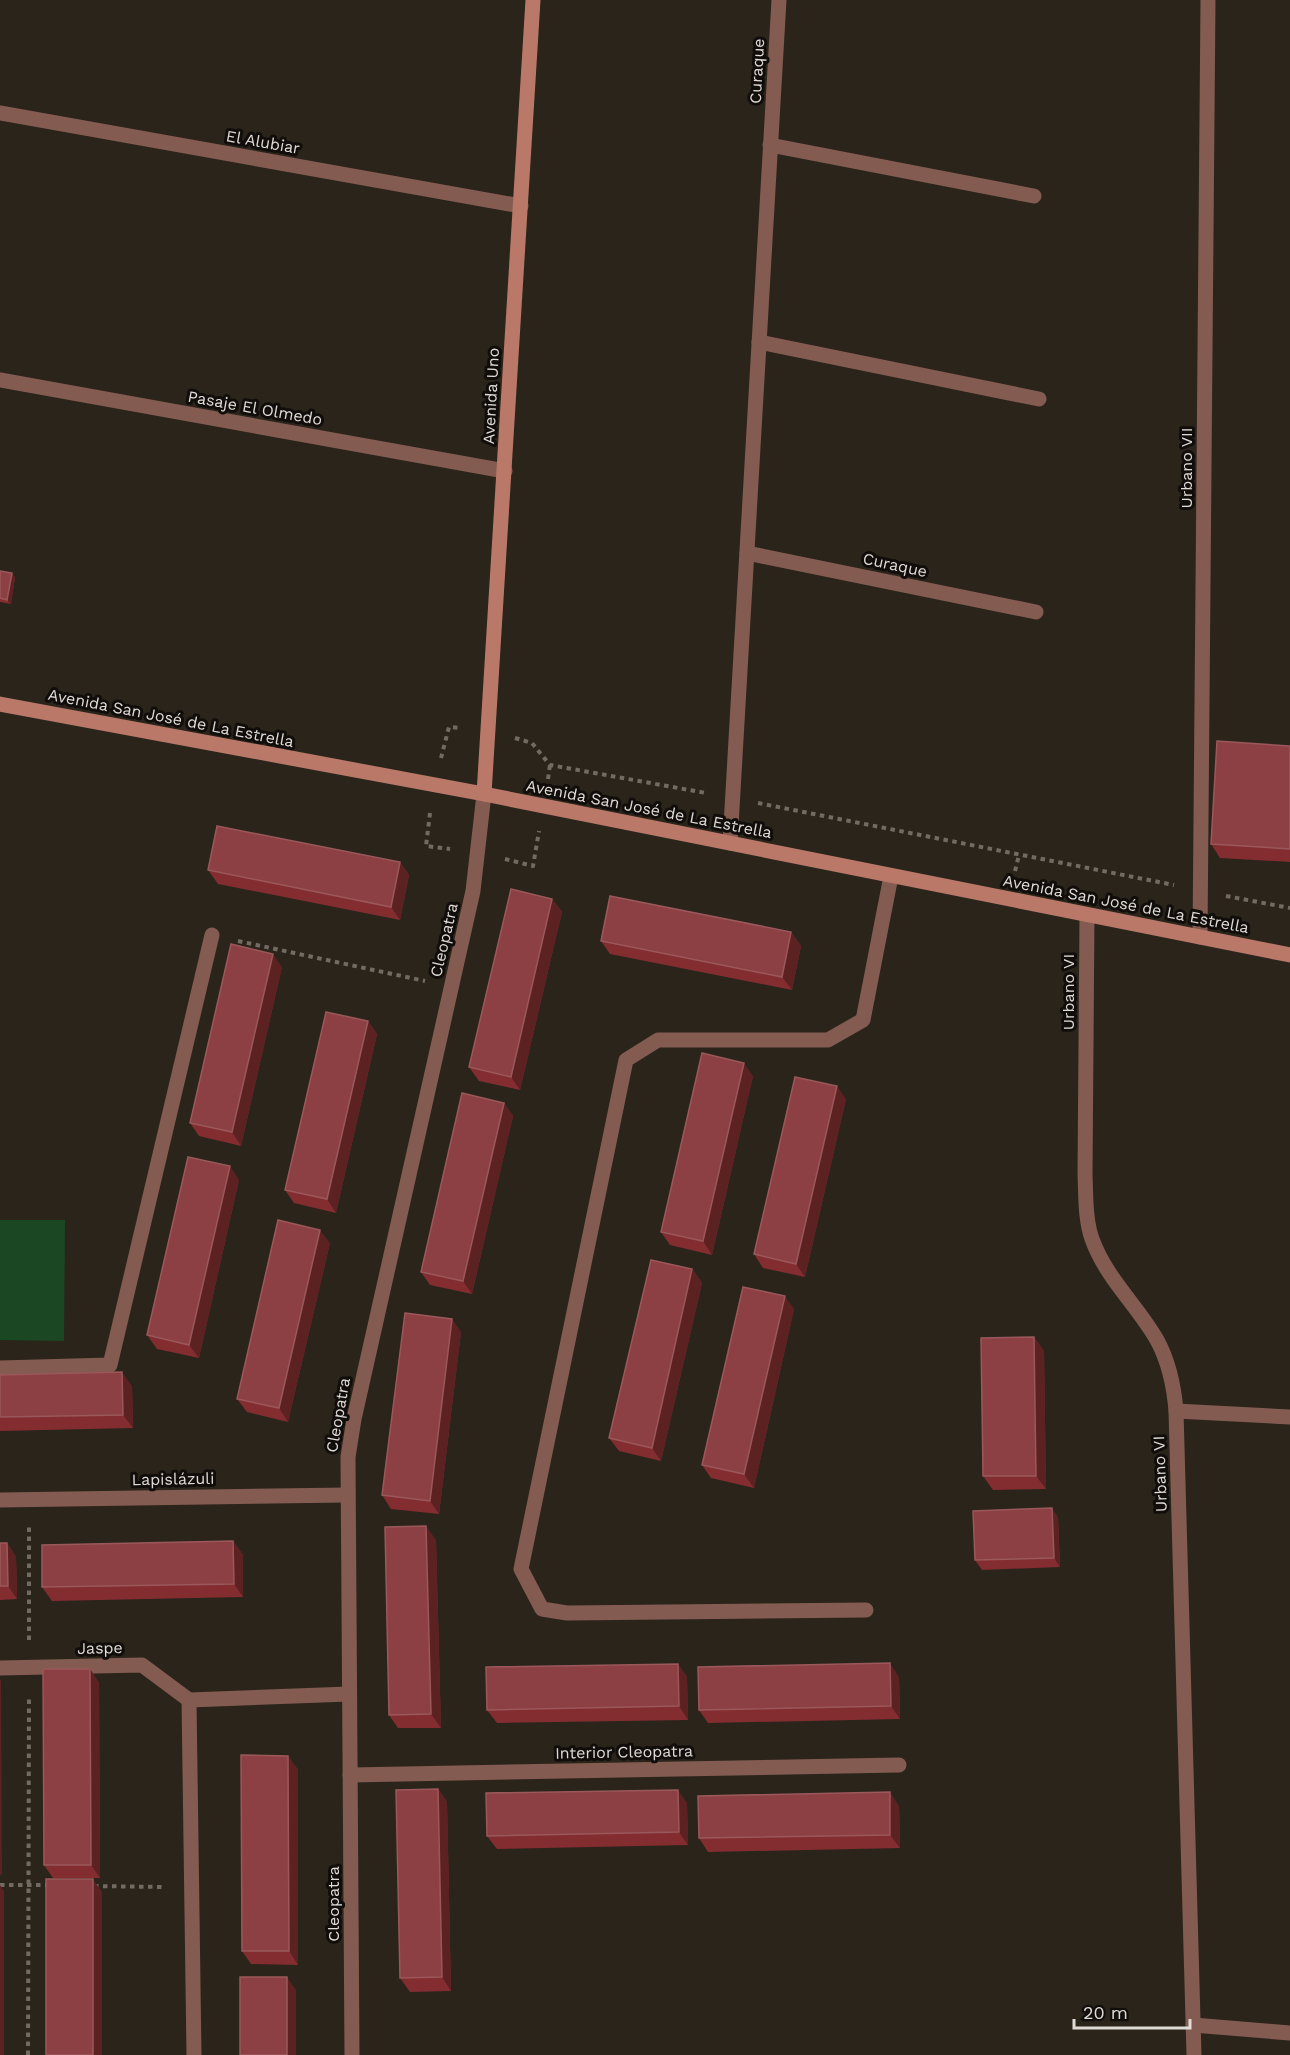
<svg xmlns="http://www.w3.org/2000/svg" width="1290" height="2055" font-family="'Work Sans',sans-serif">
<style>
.green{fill:#1c4723}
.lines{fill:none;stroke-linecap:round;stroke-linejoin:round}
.path{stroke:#716b64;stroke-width:4;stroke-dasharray:4.5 4.5;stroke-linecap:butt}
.lane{stroke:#835b50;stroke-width:15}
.street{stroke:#835b50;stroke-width:15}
.secondary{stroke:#b97868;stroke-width:15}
.wall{fill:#832d31}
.shaded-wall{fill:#5b2221}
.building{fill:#8d4043;stroke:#9a585a;stroke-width:1.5}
.labels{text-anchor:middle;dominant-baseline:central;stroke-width:6;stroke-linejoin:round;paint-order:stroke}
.street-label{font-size:16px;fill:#e0dbd6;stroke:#100d0a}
</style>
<rect width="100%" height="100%" fill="#2a241b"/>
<!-- green -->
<path class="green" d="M0 1220H65L64 1341 0 1340Z"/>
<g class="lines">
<!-- path -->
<g class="path">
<path d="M515 738 532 743 550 765 706 793"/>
<path d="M441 758 449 727 460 728"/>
<path d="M548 779 550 765"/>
<path d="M758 803 1174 885"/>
<path d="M430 813 426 846 450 849"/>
<path d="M505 859 533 866 539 831"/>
<path d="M1015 871 1019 855"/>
<path d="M1226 896 1290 908"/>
<path d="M238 941 425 981"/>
<path d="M29 1640V1527"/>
<path d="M0 1885H50"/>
<path d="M94 1886 164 1887"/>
<path d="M28 2055 29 1695"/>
</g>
<!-- lane -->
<g class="lane">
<path d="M0 1368 110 1365 212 935"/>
<path d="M866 1610 567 1613 542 1609 521 1569 626 1060 658 1040H828L863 1020 891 876"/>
</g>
<!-- street -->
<g class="street">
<path d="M0 113 521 206"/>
<path d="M770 145 1034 196"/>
<path d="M759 342 1039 399"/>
<path d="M0 380 505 471"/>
<path d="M747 553 1036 612"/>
<path d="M730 843 779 0"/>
<path d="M1087 915 1085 1175C1086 1196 1085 1219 1092 1239 1106 1278 1137 1305 1157 1340 1169 1362 1174 1386 1176 1411L1194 2055"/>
<path d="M1200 937 1208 0"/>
<path d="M1176 1411 1290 1417"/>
<path d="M0 1500 347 1495"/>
<path d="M0 1668 142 1665 189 1700"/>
<path d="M189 1700 194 2055"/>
<path d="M189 1700 349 1694"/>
<path d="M350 1775 899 1765"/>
<path d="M1193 2025 1290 2033"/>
<path d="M352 2055 348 1457 354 1419 473 891 484 794"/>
</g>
<!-- secondary -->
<g class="secondary">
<path d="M0 704 484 794 1290 955"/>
<path d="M484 794 533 0"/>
</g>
</g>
<!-- wall -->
<g class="wall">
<path d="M0 571 15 577 11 604 0 602Z"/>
<path d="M1290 746V862L1220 858 1211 844Z"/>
<path d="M400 862 409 875 400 920 218 884 208 870Z"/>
<path d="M552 899 562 912 520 1090 479 1081 469 1067Z"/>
<path d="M791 932 801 946 792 990 610 954 601 941Z"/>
<path d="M282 967 241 1146 199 1136 190 1123Z"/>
<path d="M368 1021 377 1034 336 1213 294 1203 285 1190Z"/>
<path d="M753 1076 712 1255 670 1245 661 1232Z"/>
<path d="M846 1099 805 1277 763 1268 754 1254Z"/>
<path d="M504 1103 513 1116 472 1294 430 1285 421 1272Z"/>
<path d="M239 1180 199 1358 157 1349 147 1335Z"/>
<path d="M330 1243 288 1422 247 1412 237 1399Z"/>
<path d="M692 1269 702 1283 661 1461 619 1451 609 1438Z"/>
<path d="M794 1309 754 1488 711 1478 702 1465Z"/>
<path d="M461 1332 439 1514 391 1509 382 1495Z"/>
<path d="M1034 1337 1044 1351 1046 1489 993 1490 983 1476Z"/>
<path d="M0 1375 132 1386 133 1428 0 1431Z"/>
<path d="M1058 1517 1060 1567 982 1570 975 1560Z"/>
<path d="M436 1540 441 1728H398L389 1715Z"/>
<path d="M233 1541 243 1555V1597L52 1601 42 1587Z"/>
<path d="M0 1543H7L16 1557 17 1599 0 1600Z"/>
<path d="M678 1664 687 1677 688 1720 497 1723 487 1710Z"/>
<path d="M90 1669 99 1683 100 1878H53L44 1865Z"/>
<path d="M899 1677 900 1719 708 1723 699 1710Z"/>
<path d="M298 1769V1965L251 1964 242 1951Z"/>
<path d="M438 1789 447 1802 451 1991 410 1992 400 1978Z"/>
<path d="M687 1803 688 1845 497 1849 487 1836Z"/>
<path d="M899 1806 900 1848 708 1852 699 1838Z"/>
</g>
<!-- shaded-wall -->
<g class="shaded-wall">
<path d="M12 573 15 577 11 604 7 600Z"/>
<path d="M400 862 409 875 400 920 391 907Z"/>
<path d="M552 899 562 912 520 1090 511 1077Z"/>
<path d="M791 932 801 946 792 990 782 977Z"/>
<path d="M273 954 282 967 241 1146 232 1132Z"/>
<path d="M368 1021 377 1034 336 1213 327 1199Z"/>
<path d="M744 1063 753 1076 712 1255 703 1241Z"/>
<path d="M837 1086 846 1099 805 1277 796 1264Z"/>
<path d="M504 1103 513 1116 472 1294 463 1281Z"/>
<path d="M230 1166 239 1180 199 1358 189 1345Z"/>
<path d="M320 1230 330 1243 288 1422 279 1408Z"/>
<path d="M692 1269 702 1283 661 1461 652 1448Z"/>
<path d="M785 1296 794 1309 754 1488 744 1474Z"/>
<path d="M452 1319 461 1332 439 1514 430 1501Z"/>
<path d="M1034 1337 1044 1351 1046 1489 1036 1476Z"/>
<path d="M122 1372 132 1386 133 1428 123 1415Z"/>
<path d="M1052 1508 1058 1517 1060 1567 1054 1558Z"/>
<path d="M426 1526 436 1540 441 1728 431 1714Z"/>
<path d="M233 1541 243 1555V1597L234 1584Z"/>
<path d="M7 1543 16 1557 17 1599 8 1586Z"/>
<path d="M890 1663 899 1677 900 1719 891 1706Z"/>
<path d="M678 1664 687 1677 688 1720 679 1706Z"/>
<path d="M90 1669 99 1683 100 1878 91 1865Z"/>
<path d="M0 1679 1 1681 2 1876 0 1874Z"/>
<path d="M288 1756 298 1769V1965L289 1951Z"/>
<path d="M438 1789 447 1802 451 1991 442 1977Z"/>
<path d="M678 1790 687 1803 688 1845 679 1832Z"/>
<path d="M890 1792 899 1806 900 1848 890 1835Z"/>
<path d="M93 1879 102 1892V2055H93Z"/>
<path d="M0 1885 4 1891V2055H0Z"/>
<path d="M287 1977 296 1990V2055H287Z"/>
</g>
<!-- building -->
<g class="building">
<path d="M0 571 12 573 7 600 0 598Z"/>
<path d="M1217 741 1290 746V849L1211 844Z"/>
<path d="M217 826 400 862 391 907 208 870Z"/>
<path d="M511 889 552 899 511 1077 469 1067Z"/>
<path d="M610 896 791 932 782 977 601 941Z"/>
<path d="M231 944 273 954 232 1132 190 1123Z"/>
<path d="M326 1012 368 1021 327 1199 285 1190Z"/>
<path d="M702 1053 744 1063 703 1241 661 1232Z"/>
<path d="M795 1077 837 1086 796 1264 754 1254Z"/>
<path d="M462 1093 504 1103 463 1281 421 1272Z"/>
<path d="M188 1157 230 1166 189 1345 147 1335Z"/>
<path d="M278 1220 320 1230 279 1408 237 1399Z"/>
<path d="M651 1260 692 1269 652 1448 609 1438Z"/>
<path d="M743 1287 785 1296 744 1474 702 1465Z"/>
<path d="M405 1313 452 1319 430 1501 382 1495Z"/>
<path d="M1034 1337 1036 1476H983L981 1338Z"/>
<path d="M122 1372 123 1415 0 1417V1375Z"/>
<path d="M1052 1508 1054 1558 975 1560 973 1511Z"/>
<path d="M426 1526 431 1714 389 1715 385 1527Z"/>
<path d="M233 1541 234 1584 42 1587V1545Z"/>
<path d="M0 1543H7L8 1586H0Z"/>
<path d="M890 1663 891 1706 699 1710 698 1667Z"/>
<path d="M678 1664 679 1706 487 1710 486 1667Z"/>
<path d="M43 1669H90L91 1865H44Z"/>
<path d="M241 1755 288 1756 289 1951H242Z"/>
<path d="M438 1789 442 1977 400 1978 396 1790Z"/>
<path d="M678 1790 679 1832 487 1836 486 1793Z"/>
<path d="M890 1792V1835L699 1838 698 1796Z"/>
<rect x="46" y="1879" width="47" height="176"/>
<rect x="240" y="1977" width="47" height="78"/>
</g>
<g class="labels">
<!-- street labels -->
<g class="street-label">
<text transform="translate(757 71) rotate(-87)">Curaque</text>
<text transform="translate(263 142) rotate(10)">El Alubiar</text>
<text transform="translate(491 396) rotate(-87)">Avenida Uno</text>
<text transform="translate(255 408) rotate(10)">Pasaje El Olmedo</text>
<text transform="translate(1186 468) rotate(-90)">Urbano VII</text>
<text transform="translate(895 565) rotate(12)">Curaque</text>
<text transform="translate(171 718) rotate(11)">Avenida San José de La Estrella</text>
<text transform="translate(649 809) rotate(11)">Avenida San José de La Estrella</text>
<text transform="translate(1126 904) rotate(11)">Avenida San José de La Estrella</text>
<text transform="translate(444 940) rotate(-77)">Cleopatra</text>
<text transform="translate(1068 992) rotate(-90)">Urbano VI</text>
<text transform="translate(338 1415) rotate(-80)">Cleopatra</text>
<text transform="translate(1160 1474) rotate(-92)">Urbano VI</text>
<text transform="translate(173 1479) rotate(-1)">Lapislázuli</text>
<text transform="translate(100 1648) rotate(-1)">Jaspe</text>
<text transform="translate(624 1752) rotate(-1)">Interior Cleopatra</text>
<text transform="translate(333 1904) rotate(-90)">Cleopatra</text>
</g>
</g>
<!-- scale -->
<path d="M1074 2019v9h116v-9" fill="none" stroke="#e0dbd6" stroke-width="3"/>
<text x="1083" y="2019" font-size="18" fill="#e0dbd6" stroke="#100d0a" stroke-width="4.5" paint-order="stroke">20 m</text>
</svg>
